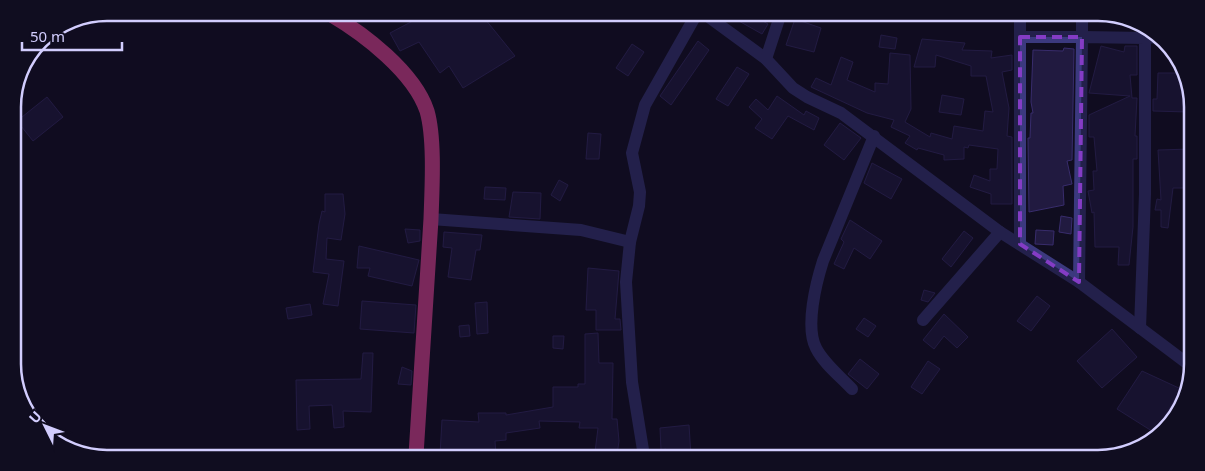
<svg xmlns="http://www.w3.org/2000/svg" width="1205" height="471" font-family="'Noto Sans',sans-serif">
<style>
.building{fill:#211a40;stroke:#382c6c}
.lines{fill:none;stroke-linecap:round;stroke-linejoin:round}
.minor{stroke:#3b397e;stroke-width:12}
.highway{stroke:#fb4ba2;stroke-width:15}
.marked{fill:none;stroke:#843cc5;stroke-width:4;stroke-dasharray:10 6;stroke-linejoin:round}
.rim{fill:none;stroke:#d2cdfe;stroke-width:2.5}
</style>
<rect width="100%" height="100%" fill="#100d20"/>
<!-- building -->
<g class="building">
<path d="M426 14H481L515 56 463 88 449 66 440 73 419 42 400 51 390 33Z"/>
<path d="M730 16H754L768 24 762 34Z"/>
<path d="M795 19 821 28 814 52 786 45Z"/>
<path d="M881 35 897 38 895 49 879 47Z"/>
<path d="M922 39 965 43 962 50 992 51 991 58 1012 55V70L1002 72 1009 108 1007 136 1012 137V204H991V194L970 187 974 175 990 181V169H997L998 149 969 145 968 148 964 147V159L944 160V155L918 148 917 150 905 143 910 136 891 127 894 120 867 113 811 87 816 78 831 85 841 57 853 62 847 80 875 92V83L888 84 890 53 910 55 911 109 905 122 930 137 931 133 952 139 954 126 983 131 985 111 993 112 986 76H971V66L936 55 935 67H914Z"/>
<path d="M698 41 709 50 671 105 660 96Z"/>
<path d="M632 44 644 52 628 76 616 68Z"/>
<path d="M1101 46 1124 52 1125 46H1137V75H1130L1132 98H1137L1135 136H1137V159H1133V227L1129 265H1118L1119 247H1095L1094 212 1092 213 1088 191 1094 190 1093 171H1097L1094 137H1089V115L1130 96 1089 93Z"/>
<path d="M1064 48 1074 49 1072 160 1067 161 1072 184 1063 186 1064 205 1029 212 1028 138H1030L1031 113H1033L1031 102 1033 50 1063 51Z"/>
<path d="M737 67 749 74 728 106 716 99Z"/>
<path d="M1158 73H1182L1189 90 1188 112 1153 111V99H1157Z"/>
<path d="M942 95 964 99 961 115 939 112Z"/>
<path d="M777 96 804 115 806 111 819 118 814 130 788 116 772 139 755 128 762 119 749 107 756 99 768 110Z"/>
<path d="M47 97 63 117 33 141 17 121Z"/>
<path d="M840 123 861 138 844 160 824 145Z"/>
<path d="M588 133 601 134 599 159H586Z"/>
<path d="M1191 149 1190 188H1173L1168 228 1161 227V210H1155L1157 199 1161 200 1158 150Z"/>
<path d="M872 163 902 179 891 199 864 183Z"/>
<path d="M559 180 568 185 560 201 551 195Z"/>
<path d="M485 187 506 188 505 200 484 199Z"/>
<path d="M513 192 541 193 540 219 509 217Z"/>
<path d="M325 194H343L345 214 341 240 327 238 326 259 344 261 338 306 323 304 329 274 313 272 319 224 322 211 325 212Z"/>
<path d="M1061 216 1072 218 1071 234 1059 232Z"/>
<path d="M850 220 882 241 870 259 854 248 844 269 834 264 844 242 841 239Z"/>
<path d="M405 229 420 230V241L408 243Z"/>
<path d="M1036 230 1054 231 1053 245 1035 244Z"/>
<path d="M964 231 973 238 951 267 942 259Z"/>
<path d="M444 232 482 235 480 250H476L471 280 448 277 452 248 443 247Z"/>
<path d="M359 246 419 260 412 286 368 276 370 268H357Z"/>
<path d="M588 268 619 271 615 319H620L621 330H596V310H586Z"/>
<path d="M924 290 935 293 928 302 921 300Z"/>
<path d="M1037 296 1050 306 1031 331 1017 321Z"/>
<path d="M362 301 416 305 414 333 360 329Z"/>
<path d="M487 302 488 333 477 334 475 303Z"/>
<path d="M310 304 312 315 288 319 286 308Z"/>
<path d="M944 314 968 337 957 348 944 336 934 349 923 340Z"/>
<path d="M864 318 876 326 868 337 856 329Z"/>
<path d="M469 325 470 336 460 337 459 326Z"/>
<path d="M1112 329 1137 357 1102 388 1077 361Z"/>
<path d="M598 333 599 363H613L612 419H617L619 441 617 455 595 452 598 428H579L580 422 539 421 540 428 506 433V440L495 441 496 455H440L442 420 479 422 478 413H506V415L553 407V387H578V384H585V334Z"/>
<path d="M553 336H564L563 349 553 348Z"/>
<path d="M363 353H373L371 412 343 411 344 427 334 428 332 405 309 406 310 429 297 430 296 380 361 379Z"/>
<path d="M860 359 879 374 867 389 848 374Z"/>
<path d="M928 361 940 369 922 394 911 387Z"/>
<path d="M402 367 412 371 411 385 398 384Z"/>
<path d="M1142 371 1181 389 1155 433 1117 409Z"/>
<path d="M689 425 691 456H666V449L661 450 660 428Z"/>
</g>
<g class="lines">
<!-- minor -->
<g class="minor">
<path d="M706 15 766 59 793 88 807 97 841 113 1000 232 1079 282 1188 364"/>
<path d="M1145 29V38L1158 37"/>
<path d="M1020 37H1082V17"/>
<path d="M766 59 780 16"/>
<path d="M431 219 581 230 630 242"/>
<path d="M1020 244V17"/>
<path d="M1079 282 1082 37 1145 38V194L1140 328"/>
<path d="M923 320 1000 232"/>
<path d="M852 389C840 376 824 364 816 348 805 327 816 283 823 261L874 136"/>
<path d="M644 456 632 382 626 282 630 242 639 206 640 192 632 153 645 105 696 15"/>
</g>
<!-- highway -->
<path class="highway" d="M330 14C364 34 414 72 427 111 435 139 432 189 431 219L416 455"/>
</g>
<!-- marked area -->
<path d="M0 0H1205V471H0ZM1020 37H1082L1079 282 1020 244Z" fill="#100d20" fill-opacity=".55" fill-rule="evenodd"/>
<path class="marked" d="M1020 37H1082L1079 282 1020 244Z"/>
<!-- crop -->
<path d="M0 0H1205V471H0ZM107 21H1098A86 86 0 0 1 1184 107V364A86 86 0 0 1 1098 450H107A86 86 0 0 1 21 364V107A86 86 0 0 1 107 21Z" fill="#100d20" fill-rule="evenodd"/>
<path class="rim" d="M107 21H1098A86 86 0 0 1 1184 107V364A86 86 0 0 1 1098 450H107A86 86 0 0 1 21 364V107A86 86 0 0 1 107 21Z"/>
<!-- north arrow -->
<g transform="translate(45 426) rotate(312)" stroke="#100d20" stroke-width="4" paint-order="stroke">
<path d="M0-4L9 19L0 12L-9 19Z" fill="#d2cdfe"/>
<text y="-8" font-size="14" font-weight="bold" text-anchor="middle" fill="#d2cdfe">U</text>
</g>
<!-- scale -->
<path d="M22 42v8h100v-8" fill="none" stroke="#d2cdfe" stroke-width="2.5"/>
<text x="30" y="42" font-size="15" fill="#d2cdfe" stroke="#100d20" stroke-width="4" paint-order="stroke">50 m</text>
</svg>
